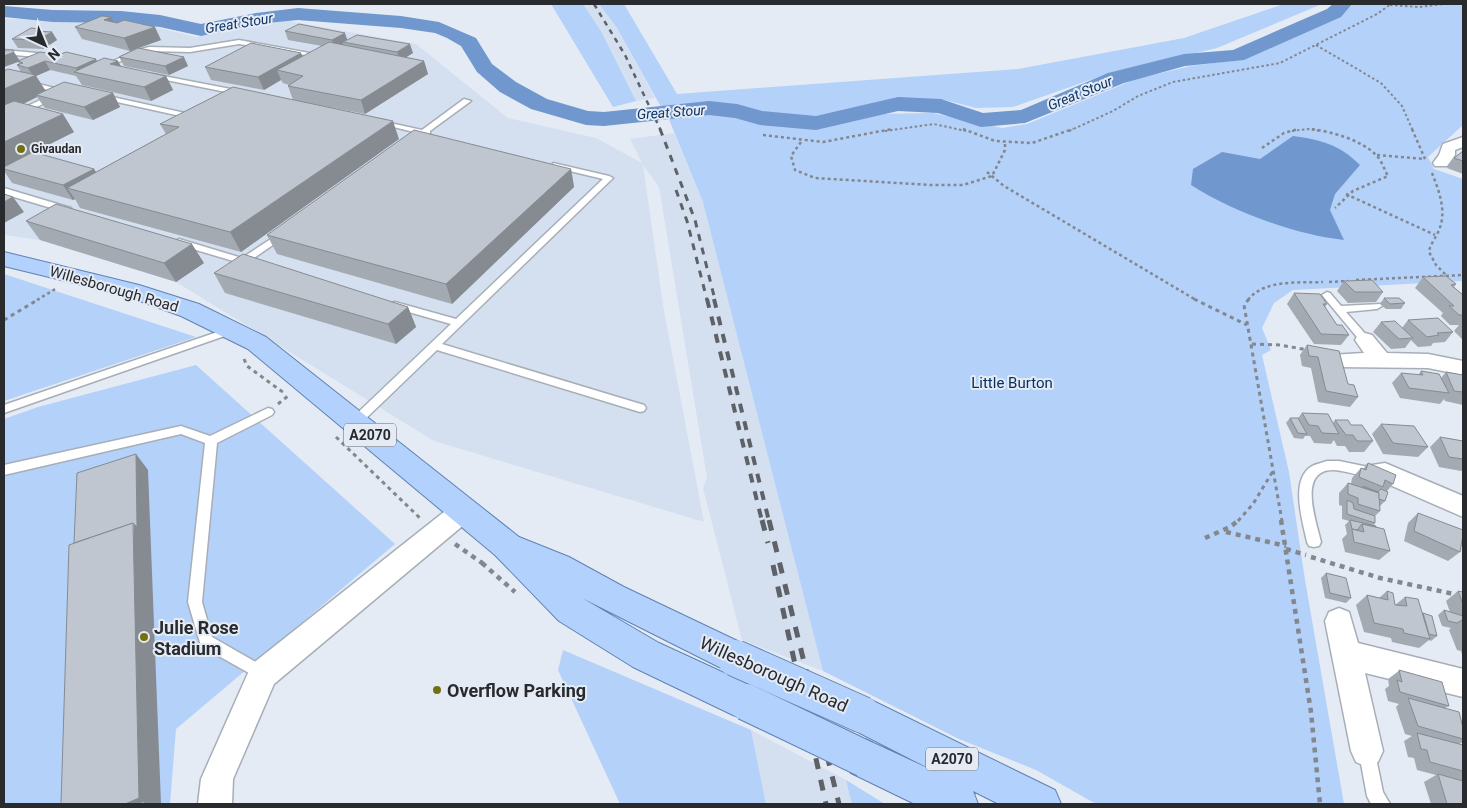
<svg xmlns="http://www.w3.org/2000/svg" width="1467" height="808" font-family="Roboto,sans-serif">
<style>
.built{fill:#d4e0f0}
.green{fill:#b4d1f9}
.water{fill:#7097ce}
.lines{fill:none;stroke-linecap:round;stroke-linejoin:round}
.river{fill:#7097ce;fill-rule:evenodd}
.service-casing{stroke:#a7aeb7;stroke-width:3}
.minor-casing{stroke:#a7aeb7;stroke-width:3}
.primary-casing{stroke:#6082b3;stroke-width:2}
.path-far3{stroke:#83878e;stroke-width:2;stroke-dasharray:2.5 2.5;stroke-linecap:butt}
.path-far2{stroke:#83878e;stroke-width:2.5;stroke-dasharray:3 3;stroke-linecap:butt}
.path-far1{stroke:#83878e;stroke-width:3;stroke-dasharray:4 4;stroke-linecap:butt}
.path{stroke:#83878e;stroke-width:4.5;stroke-dasharray:5 5;stroke-linecap:butt}
.service{fill:#fff;fill-rule:evenodd}
.minor{fill:#fff;fill-rule:evenodd}
.primary{fill:#b2d1fc;fill-rule:evenodd}
.rail-far3{stroke:#5e6167;stroke-width:2.5;stroke-dasharray:5 5;stroke-linecap:butt}
.rail-far2{stroke:#5e6167;stroke-width:3;stroke-dasharray:7 7;stroke-linecap:butt}
.rail-far1{stroke:#5e6167;stroke-width:4;stroke-dasharray:9 9;stroke-linecap:butt}
.rail{stroke:#5e6167;stroke-width:5;stroke-dasharray:11 11;stroke-linecap:butt}
.primary-bridge-casing{stroke:#6082b3;stroke-width:38;stroke-linecap:butt}
.primary-bridge{stroke:#b2d1fc;stroke-width:36}
.wall{fill:#a4aab2}
.shaded-wall{fill:#868b91}
.building{fill:#bfc6cf;stroke:#868b91}
.poi-dot{fill:#747011;stroke:#e4ebf5;stroke-width:2}
.labels{text-anchor:middle;dominant-baseline:central;stroke-width:4;stroke-linejoin:round;paint-order:stroke}
.far-poi-label{font-size:12px;font-weight:bold;fill:#282a2e;stroke:#e4ebf5;text-anchor:start}
.far-water-label{font-size:14px;font-style:italic;fill:#0c3365;stroke:#e4ebf5}
.shield{fill:#e4ebf5;stroke:#60646a;stroke-width:1}
.shield-label{font-size:14px;font-weight:bold;fill:#282a2e}
.street-label{font-size:15px;fill:#282a2e;stroke:#e4ebf5}
.park-label{font-size:15px;fill:#083062;stroke:#e4ebf5}
.near-poi-label{font-size:18px;font-weight:bold;fill:#282a2e;stroke:#e4ebf5;text-anchor:start}
.near-street-label{font-size:18px;fill:#282a2e;stroke:#e4ebf5}
</style>
<rect width="100%" height="100%" fill="#e4ebf5"/>
<!-- built -->
<g class="built">
<path d="M583 4H599L617 28 655 98 636 101 601 31Z"/>
<path d="M4 19 131 21 196 37 283 20 416 44 508 118 596 138 642 163 630 139 674 133 703 202 726 278 823 671 742 640 703 488 707 478 659 187 643 165 664 311 704 522 434 441 176 282 40 240 4 235Z"/>
<path d="M751 730 846 780 853 804H766Z"/>
</g>
<!-- green -->
<g class="green">
<path d="M551 4H583L601 31 636 101 613 107Z"/>
<path d="M599 4H624L677 94 1018 69 1184 38 1284 4H1322L1217 48 1107 74 1013 107 976 108 945 100 893 102 805 118 705 103 661 107 617 28Z"/>
<path d="M1350 4H1463V125L1428 157 1434 169 1463 179V281L1293 290 1274 303 1262 328 1271 350 1262 355 1289 472 1305 580 1344 804H1096L1036 770 959 739 823 671 703 202 668 117 707 113 817 129 873 114 933 113 1002 128 1027 124 1136 79 1191 66 1238 60 1343 13Z"/>
<path d="M4 274 196 337 4 401Z"/>
<path d="M196 365 395 544 176 729 170 804H4V419L38 407Z"/>
<path d="M563 650 751 730 766 804H620L558 670Z"/>
<path d="M846 780 885 804H852Z"/>
</g>
<!-- water -->
<path class="water" d="M1293 136C1321 140 1339 144 1360 165L1335 194 1330 210 1344 240C1296 235 1231 211 1191 185L1193 169 1222 152 1260 159Z"/>
<g class="lines">
<!-- river -->
<path class="river" d="M1333 4H1352L1341 17 1244 60 1185 66 1124 83 1025 123 981 127 938 113 898 111 816 130 760 125 735 118 709 115 604 126 586 125 531 109 500 92 477 72 461 46 447 38 435 33 401 28 298 20 257 24 201 36 160 27 121 23 53 22 4 17V6L53 10 121 11 160 15 201 24 256 13 298 8 401 16 439 22 476 38 492 64 516 82 547 99 588 111 604 112 709 101 737 104 762 111 816 116 898 97 941 99 983 113 1021 110 1108 73 1184 54 1233 50 1327 9Z"/>
<!-- service casing -->
<g class="service-casing">
<g id="service">
<path d="M239 40 320 55 317 57 239 44 190 52 149 51 138 53 106 68 101 67 134 51 149 47 190 48Z"/>
<path d="M4 50 47 54 50 56 47 58 4 54Z"/>
<path d="M153 74 241 91 245 93 241 95 151 77V75Z"/>
<path d="M4 75 66 91 68 92 64 94 4 79Z"/>
<path d="M99 94 194 115 198 117 194 119 99 98Z"/>
<path d="M51 95 58 97 4 122V117Z"/>
<path d="M464 99 471 101 430 131V135L417 137 418 133 377 123 381 121 422 130Z"/>
<path d="M553 163 609 176 613 178 442 344 644 405 646 408 644 411 640 412 437 350 358 426H350L348 423 350 420 451 324 391 307 390 305 391 303 395 302 456 319 603 179 553 167Z"/>
<path d="M4 188 71 208 72 210 68 213 4 194Z"/>
<path d="M283 231 287 234 286 236 251 260 255 263 250 266 176 244 174 242 179 239 242 258Z"/>
<path d="M1327 292 1330 293 1341 306 1381 304 1382 306 1377 309 1346 312 1369 338 1370 340 1369 342H1361L1322 295Z"/>
<path d="M232 327 236 328 237 330 236 332 4 413V405Z"/>
<path d="M268 408 272 409 274 412 272 415 217 443 202 602 212 637 268 669 270 674 268 679 263 681 201 646 188 602 205 443 181 434 4 475V465L181 426 210 436Z"/>
<path d="M1327 461H1339L1373 468 1377 470 1379 473 1377 476 1373 478C1360 476 1347 471 1334 470 1297 469 1316 521 1321 542L1319 546 1314 547 1309 546 1307 542C1303 522 1289 480 1312 466 1316 464 1322 463 1327 461Z"/>
<path d="M1367 745 1373 747 1375 753 1383 792 1390 804H1371L1367 796 1359 753 1361 747Z"/>
</g>
</g>
<!-- minor casing -->
<g class="minor-casing">
<g id="minor">
<path d="M1463 137V147L1455 150V155L1447 166H1435L1433 163 1439 155 1443 144Z"/>
<path d="M1365 333 1372 335 1387 353 1428 354 1463 361V375L1428 368 1338 367 1330 365 1327 360 1330 355 1364 353 1355 340 1358 335Z"/>
<path d="M1385 463 1463 496V517L1383 482 1366 480 1363 473 1366 466Z"/>
<path d="M463 501 472 504 476 511 472 518 274 684 233 779 232 804H198L201 779 252 664 454 504Z"/>
<path d="M1339 608 1349 612 1358 643 1463 669V697L1365 673 1383 751 1378 762 1367 767 1356 762 1351 751 1325 621 1329 612Z"/>
</g>
</g>
<!-- primary casing -->
<g class="primary-casing">
<g id="primary">
<path d="M4 252 139 285 199 304 266 337 519 537 569 557 624 587 748 646 753 658 748 670 735 675 582 598 659 643 759 689 765 702 759 715 746 720 733 715 633 667 559 621 495 555 248 349 181 316 123 295 4 266Z"/>
<path d="M863 696 1055 790 1061 804H999L973 791 978 804H915L851 773 845 759 851 745 865 739 938 773 850 728 844 715 850 702Z"/>
</g>
</g>
<!-- path-far3 -->
<g class="path-far3">
<path d="M1390 5 1419 7 1443 4"/>
<path d="M1316 45 1381 83 1402 106 1413 131"/>
<path d="M885 131 934 124 966 131"/>
<path d="M1069 131 1113 111 1138 96 1173 82 1280 63 1377 14 1391 4"/>
<path d="M1292 131 1308 129 1320 131"/>
</g>
<!-- path-far2 -->
<g class="path-far2">
<path d="M963 129 995 141 1032 143 1073 129"/>
<path d="M1312 129C1333 132 1361 140 1376 155 1382 161 1384 169 1388 176L1353 191 1335 208"/>
<path d="M1412 129 1425 159"/>
<path d="M763 135 823 142 892 129"/>
<path d="M801 142 791 156 795 170 815 178 931 185H963L992 176 1005 150V143"/>
<path d="M1262 148 1284 133 1298 129"/>
<path d="M1377 155 1425 159"/>
<path d="M987 172 1004 186 1196 300"/>
<path d="M1432 173C1439 191 1447 211 1439 230 1436 238 1430 244 1429 252L1436 265 1446 275"/>
<path d="M1346 194 1435 235"/>
<path d="M1356 280 1463 275"/>
<path d="M1329 282 1348 281"/>
<path d="M37 300 57 288"/>
<path d="M1248 300C1264 279 1299 283 1323 282"/>
</g>
<!-- path-far1 -->
<g class="path-far1">
<path d="M1194 299 1247 325"/>
<path d="M1249 299 1244 305 1282 521"/>
<path d="M4 320 39 299"/>
<path d="M1252 344 1280 345 1308 350"/>
<path d="M244 359 247 366 284 393"/>
<path d="M278 404 288 396"/>
<path d="M336 437 422 520"/>
<path d="M1238 521 1253 504 1273 471"/>
</g>
<!-- path -->
<g class="path">
<path d="M1281 520 1311 712 1320 804"/>
<path d="M1226 532 1286 546"/>
<path d="M1205 538 1230 527 1239 520"/>
<path d="M455 544 482 563 486 560"/>
<path d="M1286 549 1306 555"/>
<path d="M1311 557 1380 578 1463 596"/>
<path d="M482 563 515 592"/>
</g>
<!-- service -->
<use href="#service" class="service"/>
<!-- minor -->
<use href="#minor" class="minor"/>
<!-- primary -->
<use href="#primary" class="primary"/>
<!-- rail-far3 -->
<path class="rail-far3" d="M594 4 625 55 661 131"/>
<!-- rail-far2 -->
<g class="rail-far2">
<path d="M660 129 695 220 715 300"/>
<path d="M676 190 687 221 707 300"/>
</g>
<!-- rail-far1 -->
<g class="rail-far1">
<path d="M707 299 762 521"/>
<path d="M714 299 769 521"/>
</g>
<!-- rail -->
<g class="rail">
<path d="M762 520 768 543"/>
<path d="M769 520 839 804"/>
<path d="M773 565 826 804"/>
</g>
<!-- primary-bridge casing -->
<g class="primary-bridge-casing">
<g id="primary-bridge">
<path d="M735 658 863 715"/>
<path d="M746 702 865 759"/>
</g>
</g>
<!-- primary-bridge -->
<use href="#primary-bridge" class="primary-bridge"/>
</g>
<!-- wall -->
<g class="wall">
<path d="M114 22 117 23 161 40 130 51 82 39 75 27Z"/>
<path d="M40 29 41 31 52 32 57 40 43 49 18 48 12 39Z"/>
<path d="M285 31 348 40 413 53 406 57 424 61 428 74 365 114 293 100 288 86 289 85 283 83 281 80 264 90 211 80 205 67 303 57 322 46 288 40Z"/>
<path d="M4 50 20 61H118L121 67 166 76 173 90 151 101 82 85 76 76 50 70 36 76 45 90 113 93 120 107 93 120 45 108 37 97 23 104 74 132 4 167 21 72 17 65 19 64 18 62 4 67Z"/>
<path d="M119 57 188 66 169 75 124 66Z"/>
<path d="M160 124 399 139 241 252 80 208 75 199 73 200 12 183 4 171V167L94 169 96 172 166 134Z"/>
<path d="M1463 151V174L1447 168 1454 158Z"/>
<path d="M571 169 574 187 452 304 277 254 267 235Z"/>
<path d="M26 221 204 263 176 282 40 240Z"/>
<path d="M214 273 408 307 416 327 396 344 225 293Z"/>
<path d="M1423 277 1456 284 1454 287 1463 295V340L1454 331 1459 325H1450L1441 316 1443 313 1415 288Z"/>
<path d="M1344 281 1383 292 1376 302 1348 303 1337 291Z"/>
<path d="M1294 293 1327 304 1325 307 1337 325 1349 335 1341 345 1314 344 1287 304Z"/>
<path d="M1384 298 1405 303 1401 309H1386L1380 304Z"/>
<path d="M1408 320 1453 332 1445 342 1433 343 1431 346 1418 347 1411 340 1405 348 1391 349 1373 332 1381 322 1402 328Z"/>
<path d="M1307 345 1348 384 1358 397 1350 407 1318 402 1311 368 1302 366 1300 355Z"/>
<path d="M1421 371 1441 378 1446 372 1463 375V405L1445 401 1444 399 1440 404 1400 398 1392 383 1401 373 1418 375Z"/>
<path d="M1302 413 1333 423 1335 420 1351 425 1373 441 1364 452H1349L1345 446H1337L1334 440 1331 444 1314 443 1310 436H1305L1303 439 1294 438 1286 423 1290 418H1298Z"/>
<path d="M1381 424 1428 447 1418 457 1383 454 1372 434Z"/>
<path d="M1440 437 1463 441V470L1461 471 1439 467 1430 447Z"/>
<path d="M1368 463 1393 484 1387 491 1385 501 1380 506V511L1375 516V523L1373 526 1390 551 1379 560 1345 552 1342 539 1347 534 1345 525 1349 521 1342 519V506L1339 505V493L1348 483 1351 484 1352 478 1361 468 1363 469Z"/>
<path d="M1418 513 1460 552 1448 561 1404 541 1408 523Z"/>
<path d="M1326 573 1351 598 1346 603 1325 598 1321 578Z"/>
<path d="M1387 591 1395 605 1405 597 1423 613 1437 636 1431 641 1429 640 1419 648 1392 642 1391 638 1364 632 1356 605 1367 595 1379 598Z"/>
<path d="M1458 591 1463 592V658L1461 651 1457 650 1449 630 1451 628 1442 626 1438 615 1444 610 1450 612 1446 601Z"/>
<path d="M1400 670 1449 706 1445 708 1463 728V742L1459 744 1463 745V804H1431L1424 782 1436 775 1417 770 1414 758 1408 757 1404 741 1412 736 1405 734 1396 707 1399 704 1388 701 1385 689 1389 686 1388 679Z"/>
</g>
<!-- shaded-wall -->
<g class="shaded-wall">
<path d="M111 17 117 30 104 20Z"/>
<path d="M155 27 161 40 130 51 124 38Z"/>
<path d="M40 29 44 36 52 32 57 40 43 49 38 40 35 31Z"/>
<path d="M345 33 348 42H343V44L335 49 332 40Z"/>
<path d="M410 44 413 53 400 61 397 52Z"/>
<path d="M14 52 20 61 4 67V56Z"/>
<path d="M301 53 306 66 277 70 281 80 264 90 258 77Z"/>
<path d="M184 57 188 66 169 75 165 66Z"/>
<path d="M96 59 101 68 78 73 76 68Z"/>
<path d="M45 61 50 70 36 76 47 93 36 95 37 97 4 113V89L33 76 28 68Z"/>
<path d="M118 61 125 74 110 64Z"/>
<path d="M424 61 428 74 365 114 361 100Z"/>
<path d="M166 76 173 90 151 101 144 87Z"/>
<path d="M113 93 120 107 93 120 84 107Z"/>
<path d="M63 114 74 132 4 167V142Z"/>
<path d="M393 121 399 139 241 252 230 232Z"/>
<path d="M94 169 103 183 67 188 75 199 73 200 63 185Z"/>
<path d="M571 169 574 187 452 304 446 284Z"/>
<path d="M13 197 24 212 4 223V202Z"/>
<path d="M192 244 204 263 176 282 164 263Z"/>
<path d="M408 307 416 327 396 344 388 324Z"/>
<path d="M136 454 148 470 161 804H125Z"/>
</g>
<!-- building -->
<g class="building">
<path d="M102 16 111 17 104 20 117 23 124 20 155 27 124 38 75 27Z"/>
<path d="M299 24 345 33 332 40 285 31Z"/>
<path d="M31 28 40 29 35 31 52 32 38 40 12 39Z"/>
<path d="M357 35 410 44 397 52 343 42Z"/>
<path d="M329 42 424 61 361 100 288 86 303 76 277 70Z"/>
<path d="M251 43 301 53 258 77 205 67Z"/>
<path d="M138 48 184 57 165 66 119 57Z"/>
<path d="M4 50H13L14 52 4 56Z"/>
<path d="M40 52 59 55 66 52 96 59 76 68 45 61 28 68 17 65 23 63 18 61Z"/>
<path d="M104 58 118 61 110 64 166 76 144 87 74 72Z"/>
<path d="M8 69 36 75 4 89V71Z"/>
<path d="M64 82 113 93 84 107 36 95Z"/>
<path d="M233 87 393 121 230 232 67 188 179 127 160 124Z"/>
<path d="M14 101 63 114 4 142V105Z"/>
<path d="M414 130 571 169 446 284 267 235Z"/>
<path d="M1463 151V161L1454 158Z"/>
<path d="M33 152 94 169 63 185 4 169V167Z"/>
<path d="M4 194 13 197 4 202Z"/>
<path d="M56 204 192 244 164 263 26 221Z"/>
<path d="M243 254 408 307 388 324 214 273Z"/>
<path d="M1446 276 1456 284 1451 285 1463 295V315H1459L1449 306H1454L1423 277Z"/>
<path d="M1372 280 1383 292H1355L1344 281Z"/>
<path d="M1294 293 1320 294 1327 304H1323L1337 325H1342L1349 335 1321 334Z"/>
<path d="M1384 298H1399L1405 303 1390 304Z"/>
<path d="M1438 318 1453 332 1437 333 1439 335 1427 337 1408 320Z"/>
<path d="M1395 321 1413 338 1399 339 1381 322Z"/>
<path d="M1307 345 1339 351 1348 384 1354 385 1358 397 1326 391 1318 357 1309 356Z"/>
<path d="M1421 371 1439 374 1449 393 1409 388 1401 373 1423 375Z"/>
<path d="M1446 372 1463 375V392L1454 391Z"/>
<path d="M1302 413 1328 414 1339 434 1322 433 1318 426 1309 425Z"/>
<path d="M1290 418H1298L1307 434 1298 433Z"/>
<path d="M1335 420H1348L1351 425H1362L1373 441H1357L1353 435H1346Z"/>
<path d="M1381 424 1414 426 1428 447 1393 443Z"/>
<path d="M1440 437 1463 441V459L1449 457Z"/>
<path d="M136 454 137 527 133 523 74 543 77 473Z"/>
<path d="M1368 463 1396 475 1393 484 1385 480 1383 487 1359 477 1361 468 1366 470Z"/>
<path d="M1348 483 1379 493 1380 511 1358 504V498L1348 494Z"/>
<path d="M1363 486 1378 492 1381 489 1388 492 1385 501 1379 499V493L1363 487Z"/>
<path d="M1347 500 1353 503 1354 509 1375 516V523L1347 514Z"/>
<path d="M1418 513 1463 530V535L1460 552 1414 531Z"/>
<path d="M1350 520 1376 526V527L1362 524 1358 529V530L1352 529Z"/>
<path d="M133 523 139 798 125 804H61L69 545Z"/>
<path d="M1362 524 1384 529 1390 551 1354 542 1352 529 1364 532Z"/>
<path d="M1326 573 1346 578 1351 598 1330 593Z"/>
<path d="M1387 591 1393 593 1395 605 1407 606 1405 597 1418 599 1430 639 1404 633 1403 629 1374 623 1367 595 1388 600Z"/>
<path d="M1458 591 1463 592V604Z"/>
<path d="M1444 610 1463 616V620H1462L1457 623 1448 621Z"/>
<path d="M1423 613 1432 616 1437 636 1429 634Z"/>
<path d="M1399 670 1442 682 1449 706 1400 692 1397 680 1402 682Z"/>
<path d="M1408 698 1459 712 1463 728V739L1418 726Z"/>
<path d="M1417 733 1463 745V771L1430 762 1427 750 1421 749Z"/>
<path d="M1438 774 1463 781V804H1447Z"/>
<path d="M144 801V804H138Z"/>
</g>
<!-- markers -->
<g class="poi-dot">
<circle cx="21" cy="149" r="5"/>
<circle cx="144" cy="637" r="5"/>
<circle cx="437" cy="690" r="5"/>
</g>
<g class="labels">
<!-- far-poi labels -->
<g class="far-poi-label">
<text x="31" y="149">Givaudan</text>
</g>
<!-- far-water labels -->
<g class="far-water-label">
<text transform="translate(239 23) rotate(-9)">Great Stour</text>
<text transform="translate(1080 93) rotate(-22)">Great Stour</text>
<text transform="translate(671 112) rotate(-4)">Great Stour</text>
</g>
<!-- shield labels -->
<g class="shield">
<rect x="344" y="423.5" width="52" height="23" rx="4"/>
<rect x="926" y="747.5" width="52" height="23" rx="4"/>
</g>
<g class="shield-label">
<text x="370" y="435">A2070</text>
<text x="952" y="759">A2070</text>
</g>
<!-- street labels -->
<g class="street-label">
<text transform="translate(114 289) rotate(16)">Willesborough Road</text>
</g>
<!-- park labels -->
<g class="park-label">
<text x="1012" y="383">Little Burton</text>
</g>
<!-- near-poi labels -->
<g class="near-poi-label">
<text x="154" y="627">Julie Rose<tspan x="154" dy="21">Stadium</tspan></text>
<text x="447" y="690">Overflow Parking</text>
</g>
<!-- near-street labels -->
<g class="near-street-label">
<text transform="translate(774 674) rotate(24)">Willesborough Road</text>
</g>
</g>
<!-- border -->
<rect width="1467" height="808" fill="none" stroke="#282a2e" stroke-width="10"/>
<!-- north arrow -->
<g transform="translate(45 45) rotate(136)" stroke="#e4ebf5" stroke-width="4" paint-order="stroke">
<path d="M0-4L9 19L0 12L-9 19Z" fill="#282a2e"/>
<text y="-8" font-size="14" font-weight="bold" text-anchor="middle" fill="#282a2e">N</text>
</g>
</svg>
